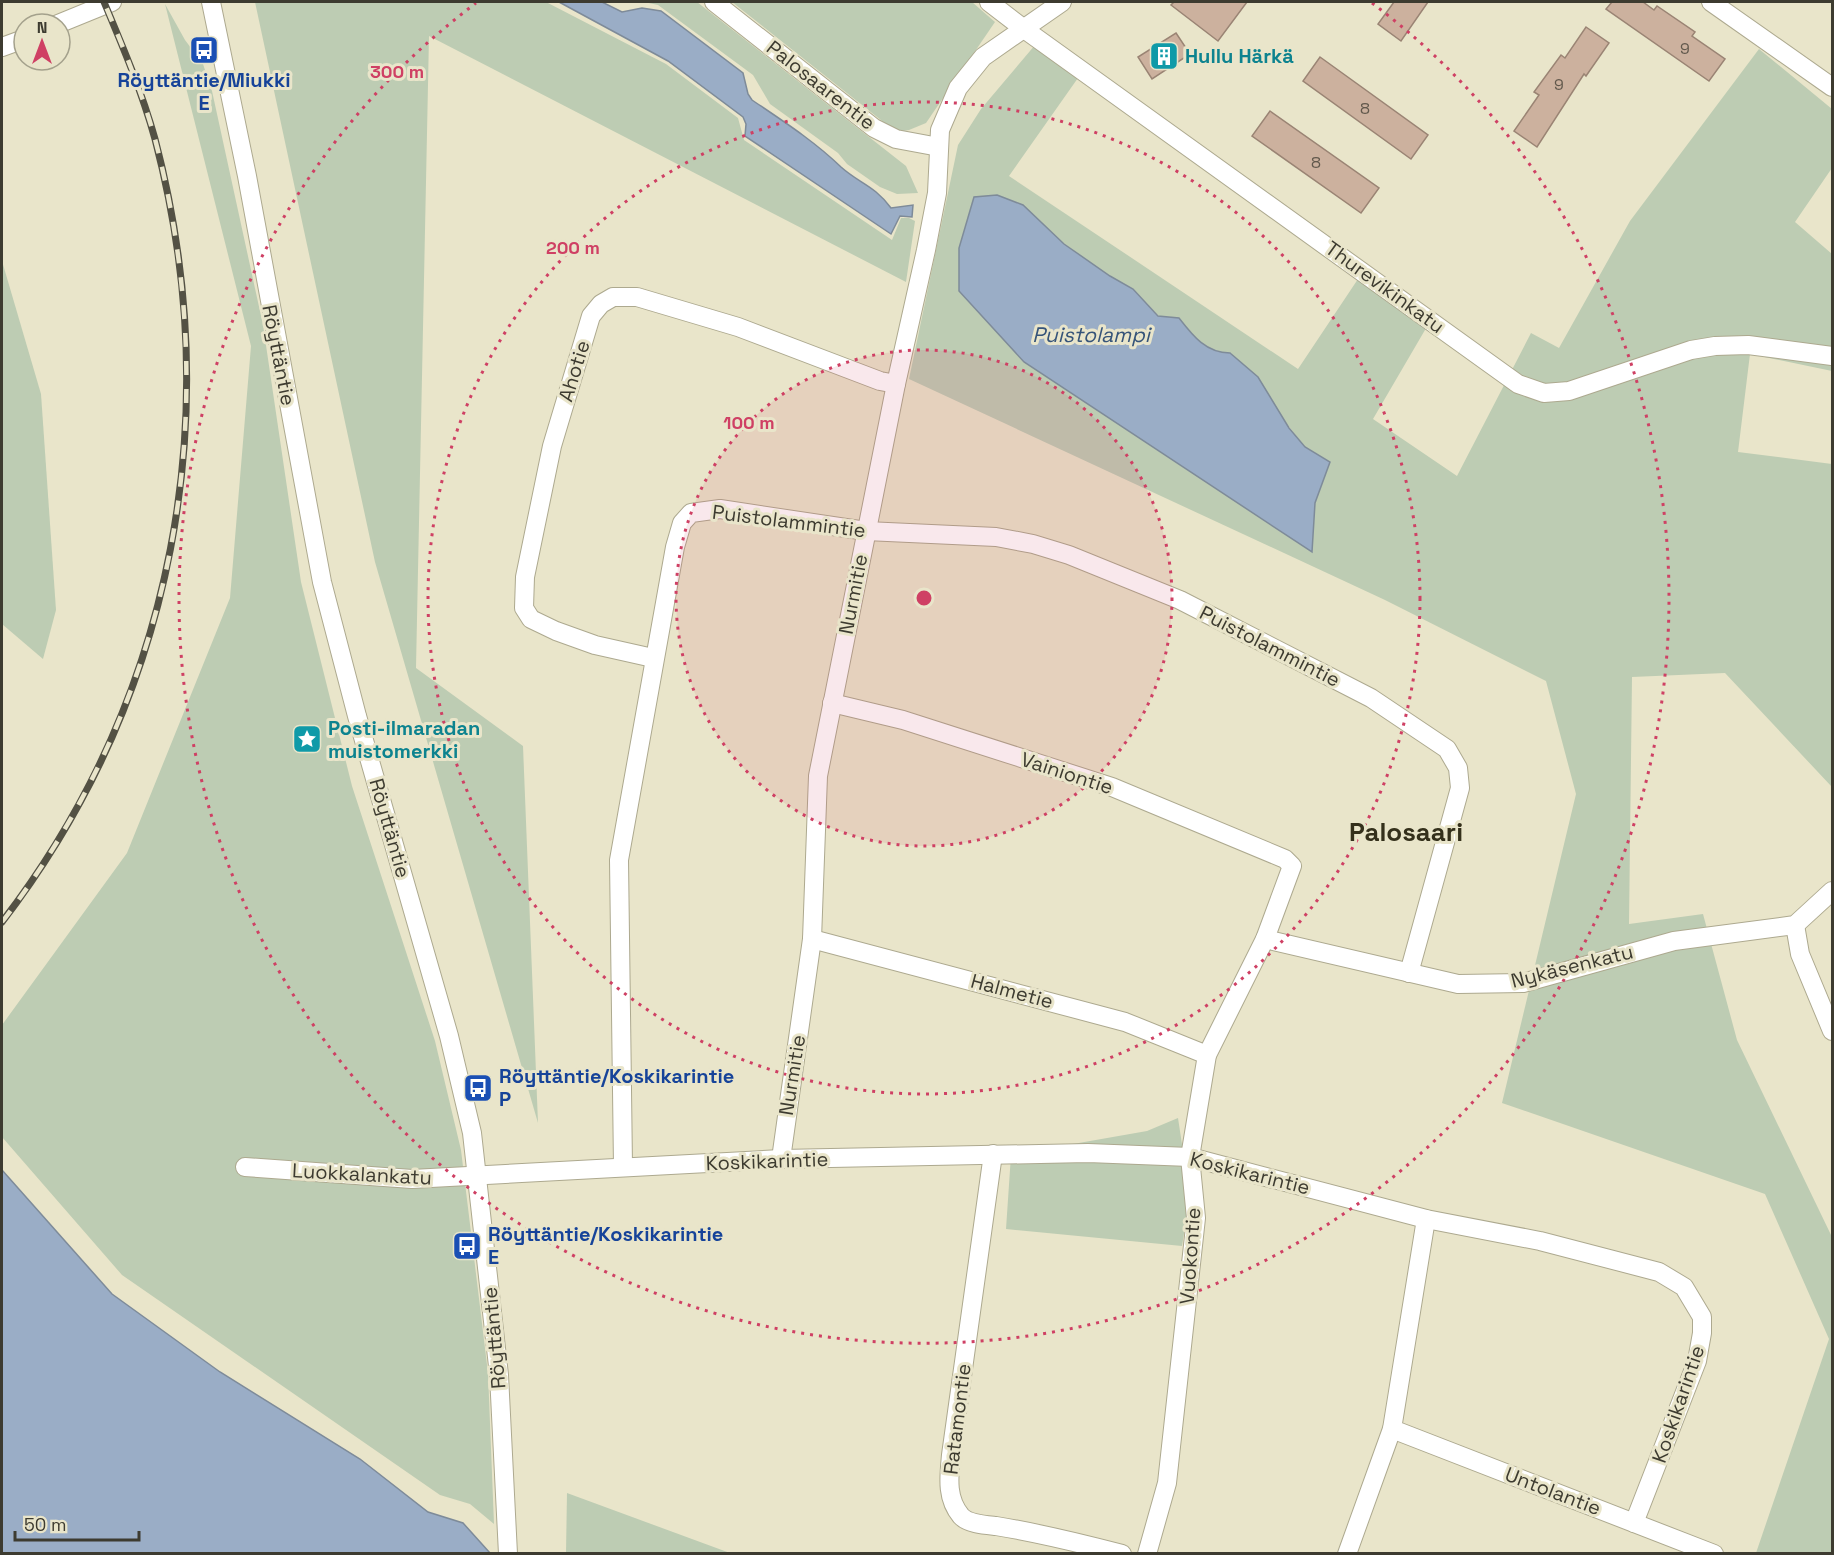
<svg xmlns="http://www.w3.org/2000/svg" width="1834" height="1555" font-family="'Space Grotesk',sans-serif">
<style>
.green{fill:#bdccb3;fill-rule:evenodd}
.water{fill:#9aadc6;stroke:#7e8b99;stroke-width:1.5}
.building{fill:#ccb19e;stroke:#9a8474;stroke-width:1.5}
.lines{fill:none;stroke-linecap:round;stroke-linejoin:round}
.minor-casing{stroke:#ada98f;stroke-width:20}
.minor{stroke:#fff;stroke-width:18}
.rail-casing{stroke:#535144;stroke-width:7}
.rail{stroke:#e9e5ca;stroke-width:4.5;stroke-dasharray:14;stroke-linecap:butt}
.ring{fill:none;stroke:#cf4064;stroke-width:3;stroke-dasharray:3 6}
.labels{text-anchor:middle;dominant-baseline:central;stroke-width:6;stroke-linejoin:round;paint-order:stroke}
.number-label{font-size:16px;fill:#61584c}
.culture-label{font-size:20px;font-weight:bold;fill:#0d838f;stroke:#e9e5ca;text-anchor:start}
.transit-label{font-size:20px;font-weight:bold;fill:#164399;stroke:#e9e5ca;text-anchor:start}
.street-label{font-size:20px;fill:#3d3b30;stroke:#e9e5ca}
.water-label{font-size:21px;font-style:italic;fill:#365479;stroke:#e9e5ca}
.district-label{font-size:26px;font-weight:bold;fill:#34301b;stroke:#e9e5ca}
.centre{fill:#cf4064;stroke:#e9e5ca;stroke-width:3}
.ring-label{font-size:18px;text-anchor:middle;font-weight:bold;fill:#cf4064;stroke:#e9e5ca;stroke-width:6;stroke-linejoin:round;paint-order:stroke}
</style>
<rect width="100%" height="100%" fill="#e9e5ca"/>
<!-- green -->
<g class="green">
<path d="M255 2H546L666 64 738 118 744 140 892 240 901 218H909L915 221 906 282 429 36 416 668 523 746 538 1123 375 562Z"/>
<path d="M644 2H697L906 166 918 193 897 194 880 187 847 164 838 153 770 104 753 75 658 5Z"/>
<path d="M732 2H972L995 22 926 123 909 130 896 132Z"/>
<path d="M165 4 185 40 203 64 212 91 263 325 301 582 352 786 435 1041 461 1150 488 1373 494 1524 470 1504 440 1495 122 1275 2 1137V1025L127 853 230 598 251 346Z"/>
<path d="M1041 38 1085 68 1009 176 1298 369 1364 270 1432 318 1373 419 1457 476 1531 333 1559 348 1630 221 1759 49 1832 109V168L1795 222 1832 254V371L1750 354 1738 452 1832 464V787L1725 673 1632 677 1629 924 1703 914 1737 1040 1832 1237V1553H1756L1829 1339 1765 1194 1502 1103 1576 794 1546 681 1385 600 909 379 958 145 981 109ZM1023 205 1064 244 1110 276 1133 289 1159 316 1179 318C1193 336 1206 353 1231 353L1305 447 1330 462 1315 503 1312 551 1024 362Z"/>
<path d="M2 261 41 394 56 610 43 659 2 624Z"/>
<path d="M1178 1118 1190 1197 1182 1246 1006 1229 1011 1155 1147 1131Z"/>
<path d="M567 1493 730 1553H566Z"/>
</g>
<!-- water -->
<g class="water">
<path d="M559 2H602L622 12 642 8 661 11 743 73 748 94 752 100C783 121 814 141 841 167 860 184 874 185 891 208L913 205 912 217 900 216 891 234 745 136 746 124 743 117 668 61Z"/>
<path d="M997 195 1023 205 1064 244 1110 276 1133 289 1158 316 1179 318C1193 336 1206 353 1230 353L1258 377 1289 428 1305 447 1330 462 1315 503 1312 552 1024 362 959 291V248L974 197Z"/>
<path d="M2 1170 112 1294 220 1372 360 1459 428 1512 463 1523 490 1553H2Z"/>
</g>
<!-- building -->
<g class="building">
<path d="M1174 2H1247L1218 41 1171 5Z"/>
<path d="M1394 2H1428L1401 41 1378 24Z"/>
<path d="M1612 2H1643L1654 10 1657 6 1695 32 1692 36 1725 59 1709 81 1606 9Z"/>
<path d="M1586 27 1609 43 1586 76 1584 74 1537 147 1514 131 1539 95 1534 92 1561 55 1565 58Z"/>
<path d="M1176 33 1190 54 1152 79 1138 57Z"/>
<path d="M1320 57 1428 135 1411 159 1303 81Z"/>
<path d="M1270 111 1379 188 1361 213 1252 136Z"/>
</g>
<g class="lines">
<!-- minor casing -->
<g class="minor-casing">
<g id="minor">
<path d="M211 2 247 176 322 582 357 716 449 1036 472 1133 499 1375 508 1554"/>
<path d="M714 2 874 128 896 139 939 147"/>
<path d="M989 2 1024 29 1518 384 1544 393 1569 391 1691 350 1715 346 1748 345 1832 356"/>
<path d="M1711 2 1832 87"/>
<path d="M58 24 112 2"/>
<path d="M2 47 24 39"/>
<path d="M653 658 595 645 556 631 531 619 524 608 525 577 552 446 591 316 601 304 613 297H637L738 327 880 381 896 384"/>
<path d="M832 703 903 720 1112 787 1285 859 1292 866 1265 939 1207 1055 1190 1157 1196 1218 1167 1483 1147 1554"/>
<path d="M1795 925 1800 954 1832 1031"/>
<path d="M812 939 1125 1022 1207 1055"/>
<path d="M1265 939 1458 984 1523 983 1674 941 1795 925 1832 891"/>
<path d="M993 1154 951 1455C949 1477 946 1498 961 1516 968 1524 986 1525 996 1526 1039 1533 1080 1543 1122 1554"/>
<path d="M781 1159 812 939 818 776 896 384 926 250 937 193 940 130 958 88 983 57 1062 2"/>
<path d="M623 1166 619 860 675 547 682 523 691 513 720 509 866 531 996 537 1033 544 1069 555 1180 600 1371 698 1447 749 1458 768 1460 788 1409 973"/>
<path d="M245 1167 412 1179 781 1159 1088 1153 1190 1157 1426 1219 1540 1241 1659 1272 1684 1287 1702 1317V1333L1697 1361 1634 1523"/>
<path d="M1392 1429 1714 1554"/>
<path d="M1347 1554 1392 1429 1426 1219"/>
</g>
</g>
<!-- minor -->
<use href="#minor" class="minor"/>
<!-- rail casing -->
<g class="rail-casing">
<path id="rail" d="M2 922C175 697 227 414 155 139 142 92 123 47 104 2"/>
</g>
<!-- rail -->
<use href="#rail" class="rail"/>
</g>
<!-- distance rings -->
<circle cx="924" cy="598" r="248" fill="#cf4064" fill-opacity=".12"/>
<g class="ring">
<circle cx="924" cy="598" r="248"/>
<circle cx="924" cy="598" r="496"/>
<path d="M1372 3A745 745 0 1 1 476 3"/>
</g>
<!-- icons -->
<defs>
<g id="bus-square" transform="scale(1.5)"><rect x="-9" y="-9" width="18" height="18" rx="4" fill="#1a4fb4" stroke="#e9e5ca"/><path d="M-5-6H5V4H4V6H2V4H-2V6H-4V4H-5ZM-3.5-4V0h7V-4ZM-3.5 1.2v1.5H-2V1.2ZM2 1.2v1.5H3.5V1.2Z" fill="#fff"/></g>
<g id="building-square" transform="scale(1.5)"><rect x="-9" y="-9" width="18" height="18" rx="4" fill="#0f9aa8" stroke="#e9e5ca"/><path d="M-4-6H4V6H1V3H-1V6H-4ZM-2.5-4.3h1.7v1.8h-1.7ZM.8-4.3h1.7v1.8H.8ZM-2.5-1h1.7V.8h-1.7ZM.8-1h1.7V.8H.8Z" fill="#fff"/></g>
<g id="sight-square" transform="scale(1.5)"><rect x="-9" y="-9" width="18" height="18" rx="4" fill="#0f9aa8" stroke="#e9e5ca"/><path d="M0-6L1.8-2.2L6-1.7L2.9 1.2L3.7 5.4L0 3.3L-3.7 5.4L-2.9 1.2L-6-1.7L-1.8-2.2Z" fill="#fff"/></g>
</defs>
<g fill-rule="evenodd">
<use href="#bus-square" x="204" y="50"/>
<use href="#building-square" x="1164" y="56"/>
<use href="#sight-square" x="307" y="739"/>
<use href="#bus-square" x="478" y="1088"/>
<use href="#bus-square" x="467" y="1246"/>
</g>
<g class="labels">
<!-- number labels -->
<g class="number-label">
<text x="1685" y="48">9</text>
<text x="1559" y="84">9</text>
<text x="1365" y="108">8</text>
<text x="1316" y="162">8</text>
</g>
<!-- culture labels -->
<g class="culture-label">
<text x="1185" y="56">Hullu Härkä</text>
<text x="328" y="728">Posti-ilmaradan<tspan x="328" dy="23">muistomerkki</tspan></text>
</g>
<!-- transit labels -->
<g class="transit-label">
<text x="204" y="80" text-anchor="middle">Röyttäntie/Miukki<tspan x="204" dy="23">E</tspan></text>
<text x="499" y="1076">Röyttäntie/Koskikarintie<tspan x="499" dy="23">P</tspan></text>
<text x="488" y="1234">Röyttäntie/Koskikarintie<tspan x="488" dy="23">E</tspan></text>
</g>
<!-- street labels -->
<g class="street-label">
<text transform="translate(821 85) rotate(38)">Palosaarentie</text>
<text transform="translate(1385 287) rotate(36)">Thurevikinkatu</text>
<text transform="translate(279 355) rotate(79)">Röyttäntie</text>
<text transform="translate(574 371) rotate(-73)">Ahotie</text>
<text transform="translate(789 521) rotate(7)">Puistolammintie</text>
<text transform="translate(853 594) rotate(-79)">Nurmitie</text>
<text transform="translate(1270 646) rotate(27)">Puistolammintie</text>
<text transform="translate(1067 773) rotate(18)">Vainiontie</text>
<text transform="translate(390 828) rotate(74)">Röyttäntie</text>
<text transform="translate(1572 966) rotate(-14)">Nykäsenkatu</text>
<text transform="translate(1012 991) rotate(15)">Halmetie</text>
<text transform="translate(792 1075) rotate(-81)">Nurmitie</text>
<text transform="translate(767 1161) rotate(-2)">Koskikarintie</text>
<text transform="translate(1250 1173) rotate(14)">Koskikarintie</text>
<text transform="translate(362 1174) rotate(3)">Luokkalankatu</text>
<text transform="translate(1190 1256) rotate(-86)">Vuokontie</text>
<text transform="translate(494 1338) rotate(-95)">Röyttäntie</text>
<text transform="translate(1678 1404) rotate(-71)">Koskikarintie</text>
<text transform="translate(957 1419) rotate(-83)">Ratamontie</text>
<text transform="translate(1553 1491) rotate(21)">Untolantie</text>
</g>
<!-- water labels -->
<g class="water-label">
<text x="1091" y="334">Puistolampi</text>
</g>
<!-- district labels -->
<g class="district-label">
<text x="1406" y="832">Palosaari</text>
</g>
</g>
<circle cx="924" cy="598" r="9" class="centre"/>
<g class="ring-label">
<text x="397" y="78">300 m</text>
<text x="573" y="254">200 m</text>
<text x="749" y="429">100 m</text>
</g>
<!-- border -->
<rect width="1834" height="1555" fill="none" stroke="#3d3b30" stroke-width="6"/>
<!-- north arrow -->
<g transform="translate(42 42)"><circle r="28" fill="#e9e5ca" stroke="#a4a18c" stroke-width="1.5"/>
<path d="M0-4.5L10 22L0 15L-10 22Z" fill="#cf4064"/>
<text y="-9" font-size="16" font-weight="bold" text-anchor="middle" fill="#3d3b30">N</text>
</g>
<!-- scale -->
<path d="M15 1531v9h124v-9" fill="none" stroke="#3d3b30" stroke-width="3"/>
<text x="24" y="1531" font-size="18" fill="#3d3b30" stroke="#e9e5ca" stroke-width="4.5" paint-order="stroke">50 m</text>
</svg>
